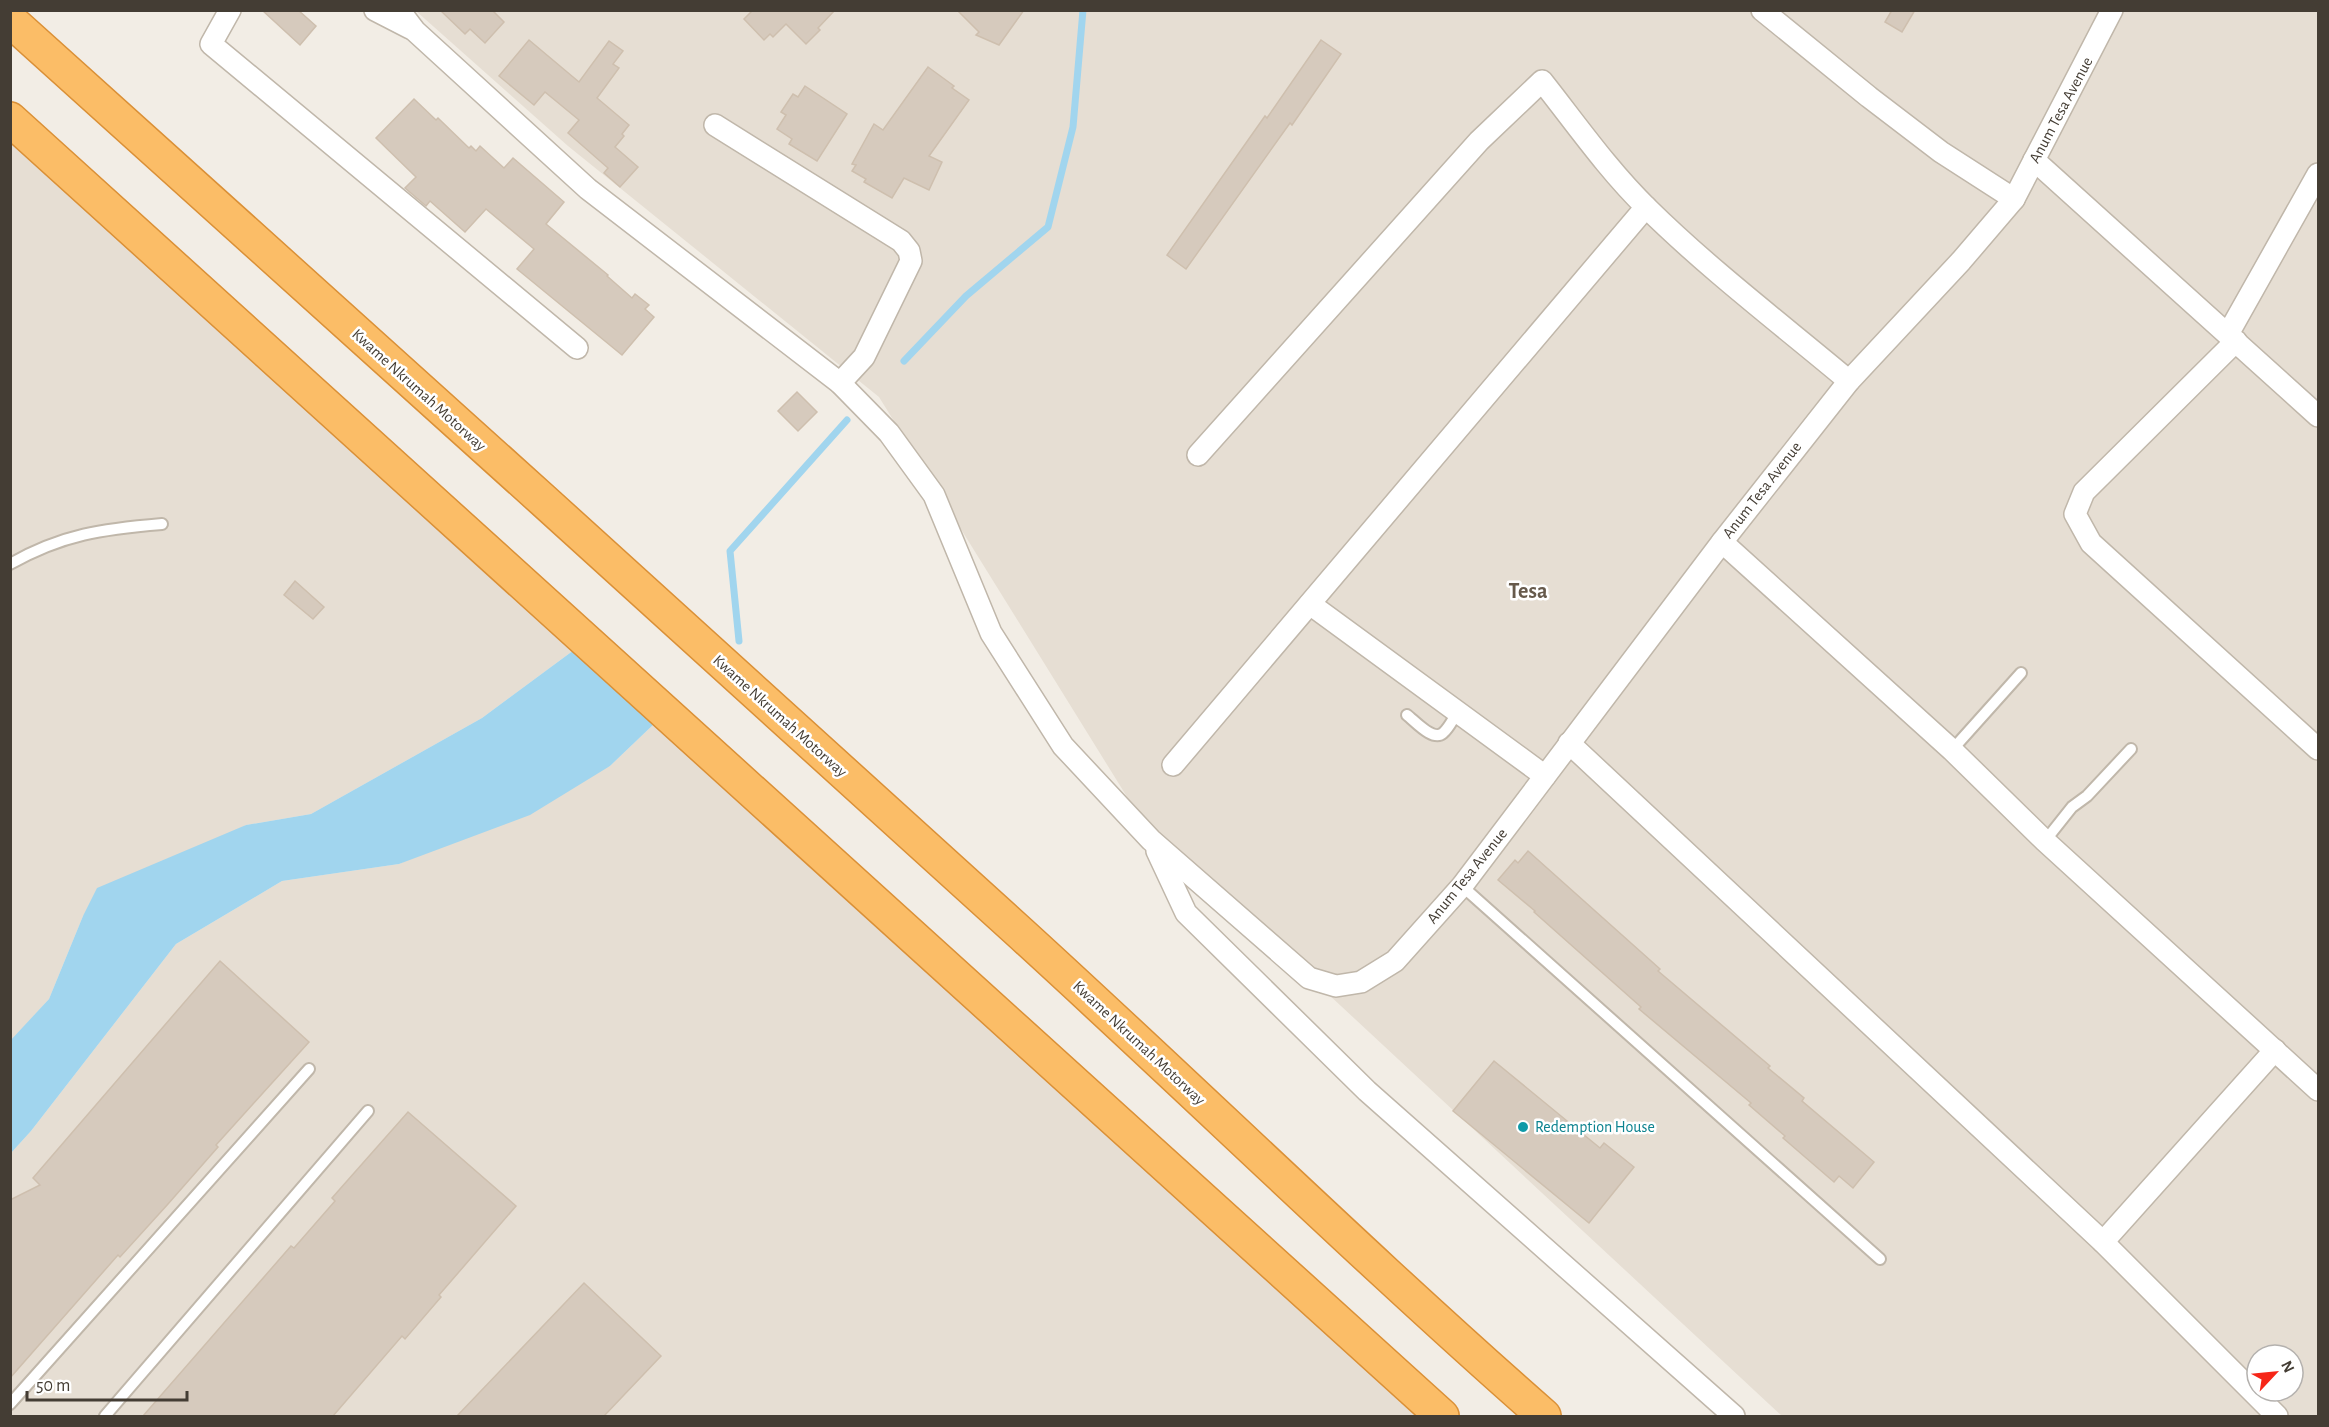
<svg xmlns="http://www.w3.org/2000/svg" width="2329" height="1427" font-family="'Alegreya Sans',sans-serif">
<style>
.residential{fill:#e6ded3;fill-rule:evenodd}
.water{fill:#a1d5ee}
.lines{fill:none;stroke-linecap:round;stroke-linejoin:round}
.stream{stroke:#a1d5ee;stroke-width:7}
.building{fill:#d6cabd;stroke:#cebfae;stroke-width:1.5}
.service-casing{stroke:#c0b7aa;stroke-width:14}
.minor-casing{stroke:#c0b7aa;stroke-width:24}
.motorway-casing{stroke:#da9037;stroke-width:36}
.service{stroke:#fff;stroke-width:10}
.minor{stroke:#fff;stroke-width:21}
.motorway{stroke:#fbbd67;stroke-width:33}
.culture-dot{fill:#0f9aa8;stroke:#fff;stroke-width:2}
.labels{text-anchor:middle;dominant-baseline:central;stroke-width:5;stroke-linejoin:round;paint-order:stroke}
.street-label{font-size:16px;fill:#443d34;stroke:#fff}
.culture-label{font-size:16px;fill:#0d838f;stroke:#fff;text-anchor:start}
.district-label{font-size:22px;font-weight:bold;fill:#675a4c;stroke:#fff}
</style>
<rect width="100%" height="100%" fill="#f2ede5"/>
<!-- residential -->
<g class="residential">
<path d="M416 11H2318V1416H1782L1142 821 879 397 568 146ZM2257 1355H2293V1391H2257Z"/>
<path d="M11 142 574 650 482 718 311 814 246 825 83 916 49 999 11 1041Z"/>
<path d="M655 723 1423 1416H11V1153L31 1131 176 944 282 881 399 864 610 766Z"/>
</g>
<!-- water -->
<path class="water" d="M574 650 655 723 610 766 530 815 399 864 282 881 176 944 31 1131 11 1153 10 1041 49 999 83 916 97 888 246 825 311 814 482 718Z"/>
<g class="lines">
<!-- stream -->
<g class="stream">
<path d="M904 361 966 296 1048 227 1073 127 1083 10"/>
<path d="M739 641 730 551 847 420"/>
</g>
</g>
<!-- building -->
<g class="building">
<path d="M262 10H298L316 26 300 45Z"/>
<path d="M440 10H492L504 22 485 43 470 29 465 34Z"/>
<path d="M753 10H835L818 28 820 30 806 44 786 24 773 37 770 34 764 40 744 19Z"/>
<path d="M957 10H1024L999 45 976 35 979 32Z"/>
<path d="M1892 10H1915L1902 32 1885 22Z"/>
<path d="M529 40 579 82 609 41 623 51 613 64 619 68 597 98 629 125 622 134 624 136 615 147 638 167 620 187 604 173 608 168 568 133 579 120 545 92 534 105 499 76Z"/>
<path d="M1321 40 1341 54 1292 125 1290 123 1186 269 1167 255 1265 116 1267 118Z"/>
<path d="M928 67 954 86 952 88 969 100 929 156 942 162 929 190 904 178 892 198 864 182 866 179 852 171 856 165 852 164 874 124 883 130Z"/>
<path d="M805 86 847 114 817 161 789 144 792 139 777 129 786 115 781 112 793 94 798 97Z"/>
<path d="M414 99 436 120 438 118 469 148 471 146 476 151 480 146 504 168 513 158 564 202 546 224 608 275 607 276 632 298 635 294 649 305 645 309 654 317 622 355 517 269 534 249 486 209 465 232 430 201 426 206 405 188 416 177 376 138Z"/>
<path d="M797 392 817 412 798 431 778 411Z"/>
<path d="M295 581 324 607 313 619 284 595Z"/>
<path d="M1528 851 1660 969 1658 971 1770 1066 1768 1068 1804 1098 1802 1101 1874 1162 1853 1188 1839 1176 1834 1182 1783 1138 1785 1136 1749 1105 1751 1103 1639 1009 1641 1007 1534 912 1535 911 1498 880 1515 860 1518 863Z"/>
<path d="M220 961 309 1042 216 1145 218 1147 168 1204 120 1257 118 1255 10 1378V1200L40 1185 33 1178Z"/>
<path d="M1494 1061 1600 1148 1604 1143 1634 1167 1589 1223 1453 1111Z"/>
<path d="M408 1112 516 1206 439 1295 441 1297 405 1339 402 1336 333 1416H143L291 1246 294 1248 335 1201 332 1198Z"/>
<path d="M584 1283 661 1356 604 1416H457Z"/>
</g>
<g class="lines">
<!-- service casing -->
<g class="service-casing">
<g id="service">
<path d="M10 564C63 534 103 529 162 524"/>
<path d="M1407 715C1415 721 1433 742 1443 733 1449 728 1453 719 1457 713"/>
<path d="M1952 750 2021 673"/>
<path d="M2045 841 2072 807 2087 796 2131 749"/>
<path d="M1462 886 1880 1259"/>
<path d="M10 1404 309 1069"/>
<path d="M105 1416 368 1111"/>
</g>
</g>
<!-- minor casing -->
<g class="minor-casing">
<g id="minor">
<path d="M230 10 211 44 577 348"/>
<path d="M375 10 410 28"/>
<path d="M399 10 415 31 588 189 840 383 889 433 934 495 991 633 1063 746 1151 840 1309 978 1336 986 1361 982 1395 961 1462 886 1722 542 1849 381 1961 261 2014 199 2112 10"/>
<path d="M1762 10 1869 97 1941 152 2014 199"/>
<path d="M715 125 901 241 909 251 911 261 864 357 840 383"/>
<path d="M2034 160 2318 416"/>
<path d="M2228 334 2318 174"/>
<path d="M2236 341 2084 492 2075 514 2091 543 2318 749"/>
<path d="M1198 455 1479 141 1542 81C1576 124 1608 170 1647 208 1710 270 1781 324 1849 381"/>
<path d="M1722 542 1952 750 2045 841 2318 1090"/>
<path d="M1310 604 1545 776"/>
<path d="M1569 743 2103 1242 2277 1416"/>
<path d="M1173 765 1646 207"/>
<path d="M1157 851 1186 913 1367 1091 1734 1416"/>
<path d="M2103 1242 2275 1050"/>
</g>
</g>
<!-- motorway casing -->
<g class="motorway-casing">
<g id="motorway">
<path d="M10 20C346 323 682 624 1016 929 1193 1090 1364 1258 1544 1416"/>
<path d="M10 119 1442 1416"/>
</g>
</g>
<!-- service -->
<use href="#service" class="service"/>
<!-- minor -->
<use href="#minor" class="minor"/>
<!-- motorway -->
<use href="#motorway" class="motorway"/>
</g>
<!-- markers -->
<circle class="culture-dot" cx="1523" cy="1127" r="6"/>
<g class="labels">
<!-- street labels -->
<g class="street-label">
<text transform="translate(2061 110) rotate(-62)">Anum Tesa Avenue</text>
<text transform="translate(419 390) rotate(42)">Kwame Nkrumah Motorway</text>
<text transform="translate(1762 490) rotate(-52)">Anum Tesa Avenue</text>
<text transform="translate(780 716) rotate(42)">Kwame Nkrumah Motorway</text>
<text transform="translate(1467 876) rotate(-51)">Anum Tesa Avenue</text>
<text transform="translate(1139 1043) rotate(43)">Kwame Nkrumah Motorway</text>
</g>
<!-- culture labels -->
<g class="culture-label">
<text x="1535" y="1127">Redemption House</text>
</g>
<!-- district labels -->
<g class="district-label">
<text x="1528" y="591">Tesa</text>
</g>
</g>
<!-- border -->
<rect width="2329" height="1427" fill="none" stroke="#443d34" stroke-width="24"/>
<!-- north arrow -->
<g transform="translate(2275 1373) rotate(64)"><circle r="28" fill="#ffffff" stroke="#b4b1ae" stroke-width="1.5"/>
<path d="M0-4.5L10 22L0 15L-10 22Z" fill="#f62618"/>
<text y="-9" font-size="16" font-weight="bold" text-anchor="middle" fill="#443d34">N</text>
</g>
<!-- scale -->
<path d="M27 1391v9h160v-9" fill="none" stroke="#443d34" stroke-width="3"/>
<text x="36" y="1391" font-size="18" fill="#443d34" stroke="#ffffff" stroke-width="4.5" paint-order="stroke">50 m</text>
</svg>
